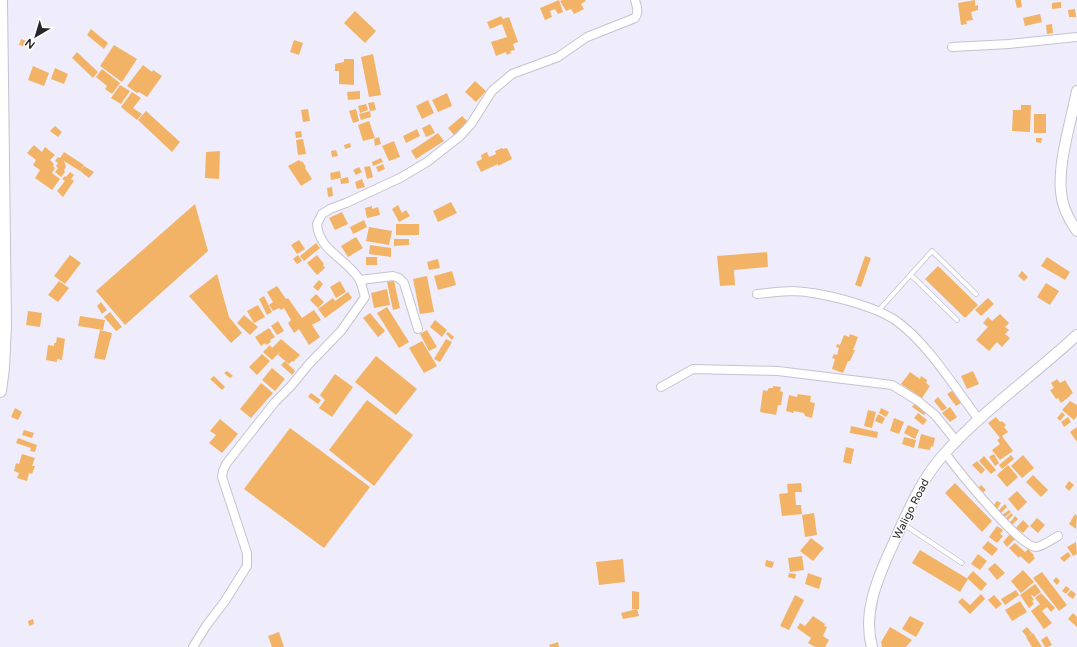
<svg xmlns="http://www.w3.org/2000/svg" width="1077" height="647" font-family="'Varela Round',sans-serif">
<style>
.building{fill:#f2b366}
.lines{fill:none;stroke-linecap:round;stroke-linejoin:round}
.service-casing{stroke:#c5c2d0;stroke-width:5.5}
.minor-casing{stroke:#c5c2d0;stroke-width:10}
.tertiary-casing{stroke:#c5c2d0;stroke-width:12}
.secondary-casing{stroke:#c5c2d0;stroke-width:14}
.service{stroke:#fff;stroke-width:4}
.minor{stroke:#fff;stroke-width:8}
.tertiary{stroke:#fff;stroke-width:10}
.secondary{stroke:#fff;stroke-width:12}
.labels{text-anchor:middle;dominant-baseline:central;stroke-width:3;stroke-linejoin:round;paint-order:stroke}
.street-label{font-size:11px;fill:#26252a;stroke:#fff}
</style>
<rect width="100%" height="100%" fill="#efedfb"/>
<!-- building -->
<g class="building">
<path d="M559 0 563 12 558 14 555 9 550 11 552 17 545 20 540 8Z"/>
<path d="M562 0H585L586 1 581 4 584 9 574 14 571 9 566 11 560 1Z"/>
<path d="M975 0V6L978 5V10L971 12 973 20 966 21 967 24 961 25 958 3Z"/>
<path d="M1015 0H1021L1022 7 1017 8Z"/>
<path d="M1061 2V8L1052 9V3Z"/>
<path d="M1075 9 1076 17H1069L1068 10Z"/>
<path d="M355 11 376 31 365 43 344 23Z"/>
<path d="M1040 14 1042 22 1025 26 1023 18Z"/>
<path d="M501 16 503 19 509 17 518 42 513 44 515 50 510 51 511 53 507 55 506 52 496 56 491 42 507 37 502 24 490 29 487 22Z"/>
<path d="M1052 24 1053 33 1047 34 1046 25Z"/>
<path d="M91 29 108 43 104 49 87 35Z"/>
<path d="M21 39 29 42 27 47 19 45Z"/>
<path d="M294 40 303 43 299 55 290 52Z"/>
<path d="M114 45 137 59 122 82 111 74 117 65 111 74 100 66Z"/>
<path d="M77 52 98 72 93 78 72 58Z"/>
<path d="M373 54 381 95 369 97 361 57Z"/>
<path d="M344 59H354V85L339 84V71H335V64L344 62Z"/>
<path d="M143 65 152 72 153 70 162 76 147 97 139 92 137 93 127 86Z"/>
<path d="M33 66 49 73 44 86 28 80Z"/>
<path d="M55 68 68 74 64 84 51 79Z"/>
<path d="M102 69 120 83 112 94 105 89 107 86 96 77Z"/>
<path d="M475 81 486 91 476 102 465 92Z"/>
<path d="M120 85 130 91 121 104 111 98Z"/>
<path d="M360 91V99L348 100 347 92Z"/>
<path d="M132 92 141 98 133 108 142 114 137 120 121 107Z"/>
<path d="M447 93 452 106 438 112 432 100Z"/>
<path d="M428 100 434 113 422 119 416 106Z"/>
<path d="M374 102 376 110 370 111 368 103Z"/>
<path d="M366 104 368 110 360 113 358 106Z"/>
<path d="M1021 105H1031L1030 132 1012 131 1013 110H1021Z"/>
<path d="M308 109 310 121 303 122 301 110Z"/>
<path d="M356 109 359 121 353 123 349 111Z"/>
<path d="M146 111 180 142 172 152 138 120Z"/>
<path d="M370 111 371 117 361 120 359 114Z"/>
<rect x="1034" y="114" width="12" height="19"/>
<path d="M462 116 468 122 454 135 448 128Z"/>
<path d="M369 121 375 138 363 141 358 125Z"/>
<path d="M430 124 435 133 426 137 422 128Z"/>
<path d="M55 126 62 132 58 137 50 131Z"/>
<path d="M417 129 420 136 406 143 403 136Z"/>
<path d="M301 131 302 137 296 138 295 132Z"/>
<path d="M438 133 444 141 416 159 411 151Z"/>
<path d="M379 137 381 144 375 146 374 139Z"/>
<path d="M1036 138H1042L1041 143 1036 142Z"/>
<path d="M303 139 306 154 298 155 296 140Z"/>
<path d="M394 141 400 157 389 161 382 146Z"/>
<path d="M350 143 351 147 345 149 344 145Z"/>
<path d="M34 145 42 152 45 147 55 155 50 160 54 164 53 166 55 168 52 173 60 179 52 190 35 178 40 170 33 165 36 160 27 153Z"/>
<path d="M502 148 503 149 507 148 512 159 498 166V164L481 172 476 162 482 159 481 155 487 152 489 157 496 154 495 151Z"/>
<path d="M336 150 338 156 332 157 331 151Z"/>
<path d="M220 151 219 179 205 178 206 152Z"/>
<path d="M64 152 84 165 80 171 64 161 66 167 64 170 65 172 61 177 55 172 58 168 56 166 58 163 55 161 58 157 60 158Z"/>
<path d="M381 158 383 162 373 166 372 162Z"/>
<path d="M299 160 301 162 302 161 306 167 305 168 312 179 301 186 288 166Z"/>
<path d="M383 164 385 169 378 172 376 167Z"/>
<path d="M84 166 94 172 89 178 80 171Z"/>
<path d="M370 166 373 177 367 179 364 167Z"/>
<path d="M359 167 362 172 356 175 353 170Z"/>
<path d="M340 171 341 178 331 180 330 173Z"/>
<path d="M70 172 74 175 71 179 74 181 63 197 57 191 65 181 62 179 65 176 66 177Z"/>
<path d="M348 177 349 183 341 184 340 179Z"/>
<path d="M362 179 365 187 357 189 355 182Z"/>
<path d="M332 187 333 196 328 197 327 188Z"/>
<path d="M451 202 457 213 438 222 433 211Z"/>
<path d="M195 204 208 251 125 325 96 291Z"/>
<path d="M398 205 402 213 406 210 410 216 399 222 392 209Z"/>
<path d="M372 206V209L378 207 380 215 367 218 365 208Z"/>
<path d="M342 212 348 224 335 230 329 218Z"/>
<path d="M364 220 367 227 353 234 350 227Z"/>
<rect x="396" y="224" width="23" height="11"/>
<path d="M369 227 392 231 389 245 366 241Z"/>
<path d="M356 237 363 248 348 257 341 246Z"/>
<path d="M394 239H409V245L394 246Z"/>
<path d="M299 240 305 249 297 254 291 245Z"/>
<path d="M316 243 320 248 304 261 300 256Z"/>
<path d="M370 245 391 248V257L369 254Z"/>
<path d="M767 252 768 267 734 270 735 285 720 286 717 256Z"/>
<path d="M70 255 81 263 65 284 54 276Z"/>
<path d="M298 255 302 261 297 264 293 259Z"/>
<path d="M317 255 324 264 323 265 325 268 317 275 307 263Z"/>
<path d="M865 256 871 258 861 287 855 285Z"/>
<rect x="366" y="257" width="11" height="8"/>
<path d="M1047 257 1070 272 1065 280 1041 266Z"/>
<path d="M438 259 440 268 429 270 427 262Z"/>
<path d="M938 266 978 305 965 318 925 279Z"/>
<path d="M452 271 456 285 438 290 434 276Z"/>
<path d="M1022 271 1028 277 1024 281 1018 276Z"/>
<path d="M217 274 229 317 242 333 231 343 189 296Z"/>
<path d="M427 276 434 312 420 314 413 279Z"/>
<path d="M319 280 323 284 318 291 313 287Z"/>
<path d="M59 281 69 288 58 302 48 295Z"/>
<path d="M340 281 346 292 336 298 330 287Z"/>
<path d="M394 281 400 308 393 310 387 282Z"/>
<path d="M1046 283 1059 291 1050 305 1037 297Z"/>
<path d="M277 286 286 299 288 298 302 318 314 310 321 320 312 325 320 337 309 345 299 329 294 333 288 323 291 320 284 308 281 310 279 308 273 311 269 305 273 302 267 292Z"/>
<path d="M387 289 390 305 374 308 371 293Z"/>
<path d="M348 292 352 298 325 318 318 309 333 298 335 301Z"/>
<path d="M316 294 324 302 318 308 310 300Z"/>
<path d="M264 296 272 312 267 315 259 299Z"/>
<path d="M988 298 994 304 981 316 975 310Z"/>
<path d="M101 302 107 310 102 314 97 306Z"/>
<path d="M258 305 265 317 254 323 247 311Z"/>
<path d="M387 307 409 342 399 348 377 313Z"/>
<path d="M28 311 42 313 40 327 26 325Z"/>
<path d="M110 312 122 327 116 331 104 317Z"/>
<path d="M370 313 385 331 378 337 363 318Z"/>
<path d="M1000 314 1009 323 1005 327 1009 330 1005 334 1010 338 1002 347 997 342 989 351 976 340 986 329 988 327 983 323 988 317 992 321Z"/>
<path d="M244 315 258 327 250 335 237 323Z"/>
<path d="M80 316 105 320 103 330 78 326Z"/>
<path d="M435 320 447 330 442 337 430 327Z"/>
<path d="M278 321 284 331 277 335 271 326Z"/>
<path d="M269 328 275 337 270 340 271 342 266 345 265 343 261 346 255 337Z"/>
<path d="M100 330 112 333 105 360 94 358Z"/>
<path d="M427 330 437 347 429 351 420 334Z"/>
<path d="M448 332 454 337 452 340 446 334Z"/>
<path d="M850 334 858 337 853 350H855L850 361H848L843 373 832 369 835 359 832 358 834 354 837 355 839 348 836 347 837 344 840 345 844 335 849 337Z"/>
<path d="M57 337 65 339 62 360 57 359V362L46 360 48 345 54 346V343H56Z"/>
<path d="M281 339 300 355 293 362 292 361 289 364 278 355 281 351 272 360 263 352 270 345 272 348Z"/>
<path d="M446 339 452 342 440 362 434 359Z"/>
<path d="M422 341 437 366 424 373 409 348Z"/>
<path d="M262 354 270 361 257 375 249 367Z"/>
<path d="M376 356 417 389 396 415 355 382Z"/>
<path d="M285 361 295 371 292 375 281 365Z"/>
<path d="M272 368 285 379 275 391 262 380Z"/>
<path d="M227 371 233 376 230 378 224 373Z"/>
<path d="M973 371 979 384 967 389 961 376Z"/>
<path d="M910 372 920 379 921 376 927 380 926 383 930 386 922 398 901 384Z"/>
<path d="M335 374 353 387 332 417 319 408 325 400 320 395Z"/>
<path d="M214 376 225 387 222 390 210 379Z"/>
<path d="M1057 379 1060 383 1065 380 1073 393 1070 395V396L1061 403 1058 398 1056 399 1050 390 1054 388 1051 383Z"/>
<path d="M261 383 273 393 251 418 240 409Z"/>
<path d="M773 386 781 387 780 391 783 392 781 405H778L776 415 760 412 763 390 767 391 769 388H773Z"/>
<path d="M952 391 961 403 956 406 947 394Z"/>
<path d="M311 393 321 400 318 404 308 397Z"/>
<path d="M798 394 811 396 810 402 815 403 812 418 805 416 804 413 794 411 793 413 786 411 789 395 797 397Z"/>
<path d="M938 397 947 408 942 411 934 401Z"/>
<path d="M367 400 413 435 374 486 329 450Z"/>
<path d="M1070 401 1077 405V416L1074 420 1062 410Z"/>
<path d="M916 402 928 410 924 415 912 407Z"/>
<path d="M950 407 957 417 950 422 942 413Z"/>
<path d="M15 408 22 412 18 420 11 417Z"/>
<path d="M881 408 889 412 886 417 879 413Z"/>
<path d="M868 410 876 412 872 428 864 426Z"/>
<path d="M1062 412 1065 415 1060 421 1057 418Z"/>
<path d="M918 413 927 420 923 425 914 418Z"/>
<path d="M878 414 885 418 882 424 875 421Z"/>
<path d="M996 417 1000 422 1002 421 1006 425 1004 427 1008 432 1002 436 1013 451 1000 460 992 450 1000 444 997 440 1000 438 988 423Z"/>
<path d="M1068 417 1071 422 1064 427 1061 422Z"/>
<path d="M894 418 904 422 899 434 890 431Z"/>
<path d="M220 419 238 434 222 453 209 443 216 435 210 431Z"/>
<path d="M908 425 919 430 915 439 904 433Z"/>
<path d="M851 426 878 432 877 438 850 433Z"/>
<path d="M1077 427V442L1070 432Z"/>
<path d="M290 428 370 487 324 548 244 489Z"/>
<path d="M24 430 34 433 32 438 22 435Z"/>
<path d="M921 434 935 438 933 447 931 446 930 450 918 448Z"/>
<path d="M904 437 916 440 914 448 902 444Z"/>
<path d="M18 438 37 445 35 452 30 451 31 448 16 443Z"/>
<path d="M846 447 854 449 851 464 843 462Z"/>
<path d="M22 454 35 458 32 466H35L32 474 29 473 27 481 17 478 19 473 14 471 16 463 19 464Z"/>
<path d="M994 454 999 463 995 466 989 457Z"/>
<path d="M1011 455 1014 459 1002 469 999 465Z"/>
<path d="M1023 455 1034 468 1022 478 1011 466Z"/>
<path d="M984 456 996 470 991 474 979 461Z"/>
<path d="M977 461 985 470 981 474 972 465Z"/>
<path d="M1008 465 1018 477 1007 487 997 475Z"/>
<path d="M1033 475 1048 490 1041 497 1026 482Z"/>
<path d="M1069 481 1074 485 1069 491 1065 487Z"/>
<path d="M801 483 802 492H795L796 505H801L802 514 782 516 779 494 788 493 787 484Z"/>
<path d="M955 483 992 521 982 532 945 493Z"/>
<path d="M981 485 986 490 982 493 978 488Z"/>
<path d="M1017 491 1027 502 1018 511 1008 499Z"/>
<path d="M997 501 1001 503 997 509 993 506Z"/>
<path d="M1005 504 1007 507 1000 514 998 511Z"/>
<path d="M1009 510 1011 512 1004 518 1002 515Z"/>
<path d="M814 513 817 535 805 537 802 515Z"/>
<path d="M1011 513 1013 515 1006 522 1004 520Z"/>
<path d="M1075 514 1077 516 1076 529 1069 524Z"/>
<path d="M1015 516 1018 519 1010 527 1008 525Z"/>
<path d="M1037 518 1045 525 1038 533 1030 526Z"/>
<path d="M1023 520 1029 526 1023 533 1016 528Z"/>
<path d="M997 526 1003 530 1000 534 1003 536 997 543 989 537Z"/>
<path d="M1010 534 1015 539 1007 547 1003 542Z"/>
<path d="M811 538 824 548 813 561 800 551Z"/>
<path d="M988 541 998 549 992 556 982 548Z"/>
<path d="M1076 542 1077 554 1073 556 1067 547Z"/>
<path d="M1015 543 1025 552 1028 549 1034 555 1033 556 1035 558 1029 564 1020 556 1019 558 1009 548Z"/>
<path d="M920 550 968 579 960 592 912 563Z"/>
<path d="M1068 552 1071 556 1064 562 1060 558Z"/>
<path d="M978 554 987 561 980 570 971 564Z"/>
<path d="M802 556 804 570 790 572 788 558Z"/>
<path d="M623 559 625 582 599 585 596 562Z"/>
<path d="M766 560 774 562 772 568 765 566Z"/>
<path d="M995 563 1005 573 997 580 988 569Z"/>
<path d="M1023 570 1034 582 1021 593 1011 581Z"/>
<path d="M973 571 987 584 981 591 967 578Z"/>
<path d="M1042 572 1067 605 1059 611 1033 578Z"/>
<path d="M789 573 796 574 795 579 788 577Z"/>
<path d="M808 573 822 578 819 589 805 584Z"/>
<path d="M1056 577 1060 581 1057 585 1053 581Z"/>
<path d="M1035 584 1041 592 1034 597 1032 595H1031L1034 600 1032 601 1034 604 1029 608 1020 595Z"/>
<path d="M1066 586 1070 589 1066 594 1062 591Z"/>
<path d="M1016 590 1019 595 1005 605 1001 599Z"/>
<path d="M1071 590 1076 594 1073 599 1067 595Z"/>
<path d="M632 591 639 592V609H632Z"/>
<path d="M1041 593 1055 608 1051 612 1047 607 1042 611 1052 623 1044 629 1031 611 1040 604 1035 598Z"/>
<path d="M981 594 985 599 970 614 958 602 962 598 970 605Z"/>
<path d="M795 595 804 600 789 630 780 626Z"/>
<path d="M994 595 1002 604 996 609 988 600Z"/>
<path d="M1020 601 1027 612 1012 621 1005 610Z"/>
<path d="M637 609 639 616 623 619 621 613Z"/>
<path d="M1073 613 1077 617V627L1068 619Z"/>
<path d="M813 616 825 624 824 626 827 627 823 636 829 640 825 647H815L808 643 811 638 797 628 800 623 805 626Z"/>
<path d="M910 616 924 623 916 637 902 629Z"/>
<path d="M33 619 34 624 29 626 28 621Z"/>
<path d="M890 627 912 640 906 647H882L881 642Z"/>
<path d="M1027 627 1032 633 1027 637 1022 631Z"/>
<path d="M279 632 284 647H272L268 636Z"/>
<path d="M1033 633 1042 647H1032L1026 637Z"/>
<path d="M1047 636 1052 645 1048 647H1045L1041 640Z"/>
<path d="M558 642 559 647H550L549 645Z"/>
</g>
<g class="lines">
<!-- service casing -->
<g class="service-casing">
<g id="service">
<path d="M911 275 957 320"/>
<path d="M878 311 932 251 976 294"/>
<path d="M903 524 962 563"/>
</g>
</g>
<!-- minor casing -->
<g class="minor-casing">
<g id="minor">
<path d="M952 47 1009 44 1077 37"/>
<path d="M360 280 393 276 399 278 404 283 418 329"/>
<path d="M757 294C769 293 781 291 793 291 821 292 872 305 895 320 926 341 956 389 979 420"/>
<path d="M661 387 693 369 778 371 892 385 918 401 935 415 957 442"/>
<path d="M945 453C956 468 1021 549 1036 547 1041 547 1053 539 1058 536"/>
<path d="M193 647 206 626 225 601 247 566V553L222 477 223 471 226 464 275 402 291 386 309 364 341 331 365 297C363 291 362 284 359 279 346 258 319 251 317 224L322 214 330 209 346 203 400 178 427 162 459 137 471 124 492 91 512 74 558 57 587 37 635 18C639 12 637 7 635 0"/>
</g>
</g>
<!-- tertiary casing -->
<g class="tertiary-casing">
<g id="tertiary">
<path d="M1077 91C1071 122 1058 161 1061 192 1062 206 1069 220 1077 231"/>
<path d="M872 647C863 615 876 582 889 553 905 519 919 481 945 453 985 409 1034 375 1077 335"/>
</g>
</g>
<!-- secondary casing -->
<g class="secondary-casing">
<path id="secondary" d="M0 391 3 368 5 325 1 0"/>
</g>
<!-- service -->
<use href="#service" class="service"/>
<!-- minor -->
<use href="#minor" class="minor"/>
<!-- tertiary -->
<use href="#tertiary" class="tertiary"/>
<!-- secondary -->
<use href="#secondary" class="secondary"/>
</g>
<g class="labels">
<!-- street labels -->
<g class="street-label">
<text transform="translate(911 509) rotate(-63)">Waligo Road</text>
</g>
</g>
<!-- north arrow -->
<g transform="translate(36 36) rotate(218)" stroke="#ffffff" stroke-width="3" paint-order="stroke">
<path d="M0-3L7 15L0 10L-7 15Z" fill="#26252a"/>
<text y="-6" font-size="11" font-weight="bold" text-anchor="middle" fill="#26252a">N</text>
</g>
</svg>
